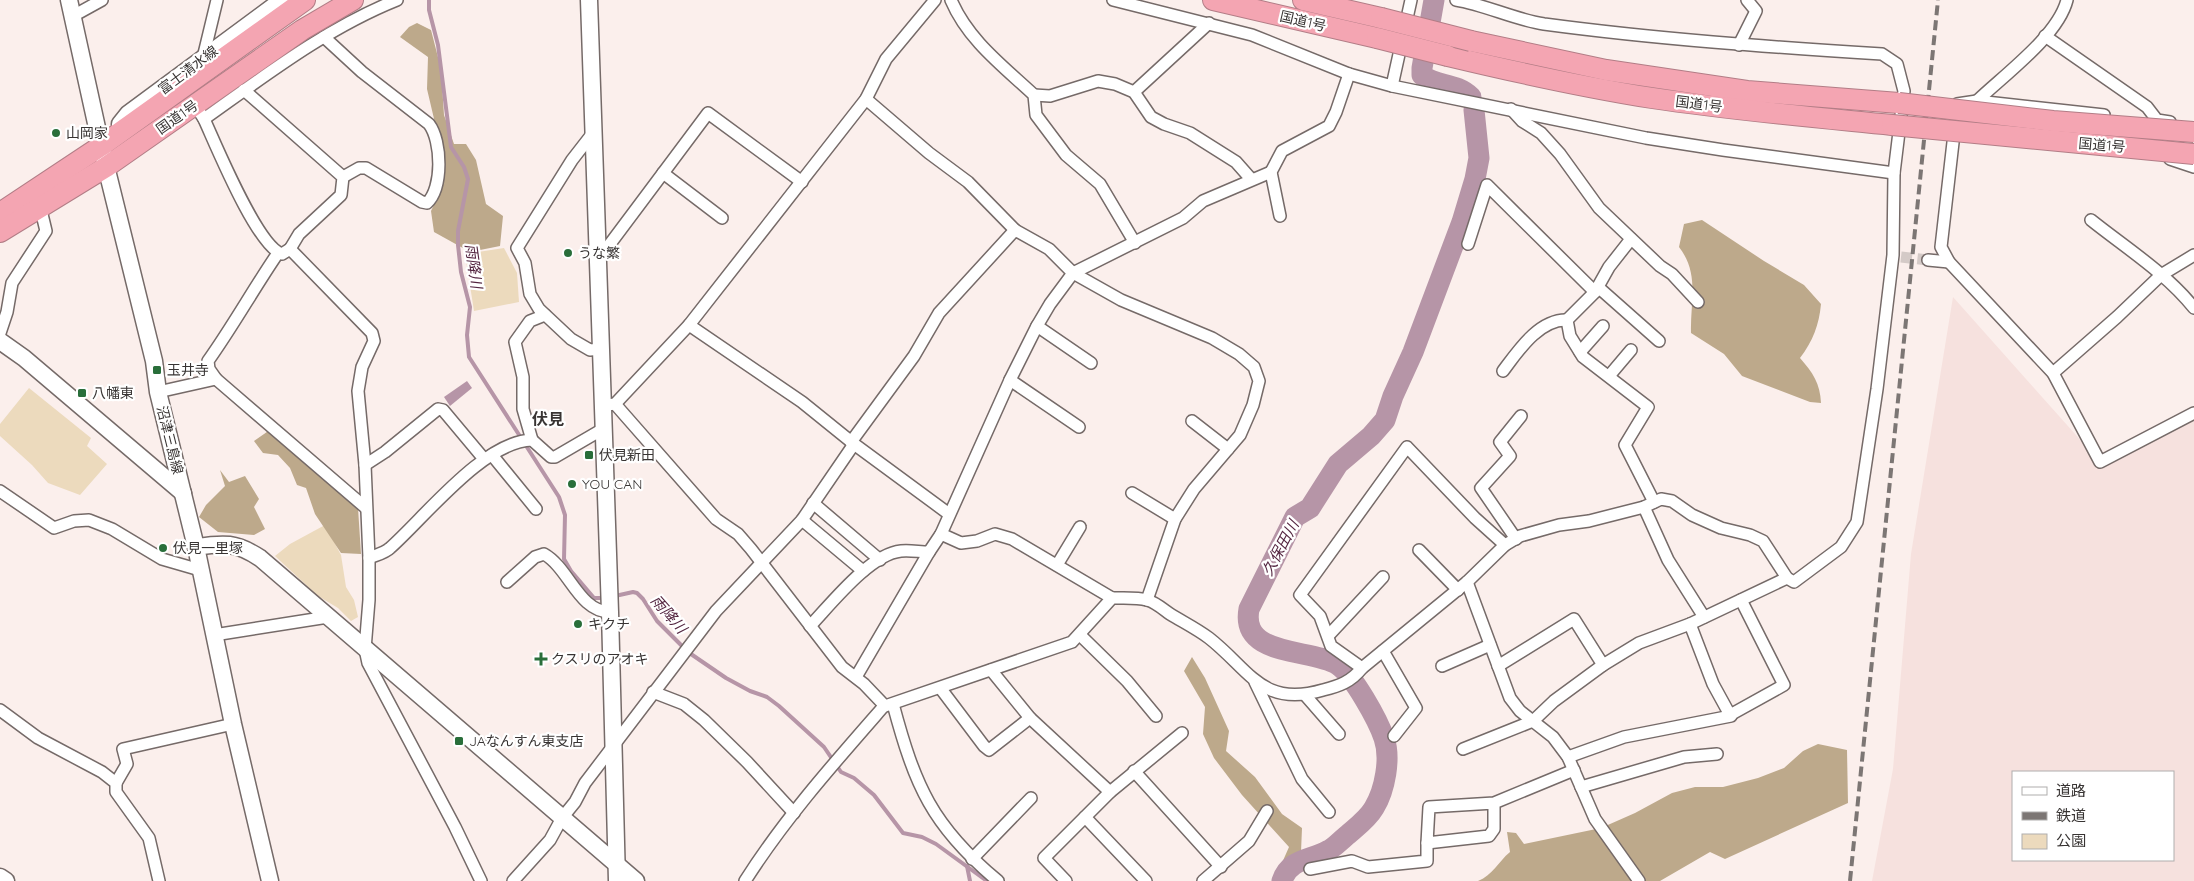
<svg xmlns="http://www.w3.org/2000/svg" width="2194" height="881" font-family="Quicksand,'Noto Sans JP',sans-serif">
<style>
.built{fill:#f6e1de;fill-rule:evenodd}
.green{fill:#ecdabd}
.forest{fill:#bda98b}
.water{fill:#b695a7}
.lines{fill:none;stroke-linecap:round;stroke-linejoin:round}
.stream{stroke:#b695a7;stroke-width:4}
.river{stroke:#b695a7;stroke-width:21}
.street-tunnel{stroke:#d4cac7;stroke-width:11;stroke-dasharray:11 5.5;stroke-linecap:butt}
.street-casing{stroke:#756a68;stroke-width:14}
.secondary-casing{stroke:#756a68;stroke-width:19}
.highway-casing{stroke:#b27d86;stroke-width:22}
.street{stroke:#fff;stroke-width:11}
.secondary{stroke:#fff;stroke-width:16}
.highway{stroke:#f4a5b2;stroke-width:20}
.rail{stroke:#7c7674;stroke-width:4;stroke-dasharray:10 5;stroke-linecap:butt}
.highway-bridge-casing{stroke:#b27d86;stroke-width:22;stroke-linecap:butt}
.highway-bridge{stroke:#f4a5b2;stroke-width:20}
.poi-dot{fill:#296e3a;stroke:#fff;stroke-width:2}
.labels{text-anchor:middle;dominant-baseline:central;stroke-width:4.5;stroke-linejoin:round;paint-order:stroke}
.street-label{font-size:14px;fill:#383433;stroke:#fff}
.poi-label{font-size:14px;fill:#383433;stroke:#fff;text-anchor:start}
.water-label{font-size:15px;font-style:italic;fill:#542641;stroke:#fff}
.quarter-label{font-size:16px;font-weight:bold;fill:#383433;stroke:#fff}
</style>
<rect width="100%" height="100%" fill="#fbefec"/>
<!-- built -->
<path class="built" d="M1953 297 2100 462 2194 413V881H1872L1893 769 1911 554ZM2013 772H2173V860H2013Z"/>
<!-- green -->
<g class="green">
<path d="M504 248 517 273 519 302 474 311 465 254Z"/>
<path d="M29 388 91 438 87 446 107 464 80 495 48 483 32 465 0 436V424Z"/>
<path d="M325 525 341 555 346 587 354 600 358 617 351 621 338 608 318 596 275 556 290 544Z"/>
</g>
<!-- forest -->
<g class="forest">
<path d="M417 23 431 30 441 69 444 115 454 144H466L476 160 486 204 503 216 500 246 470 252 434 232 431 211 443 186V157L427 89 428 57 400 37 409 27Z"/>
<path d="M1702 220 1764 261 1804 285 1821 304C1819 325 1813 341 1800 358 1813 373 1820 383 1821 403L1810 402 1742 376 1724 354 1691 333C1690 302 1700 274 1679 247L1684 224Z"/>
<path d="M274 427 358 508 361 554 341 553 315 514 306 488 297 485 290 468 278 455 263 453 254 441Z"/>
<path d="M220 470 229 482 245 476 259 499 254 507 265 529 254 535 218 532 199 517 206 505 225 486Z"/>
<path d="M1192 657 1205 678 1229 731 1226 751 1255 777 1282 814 1302 828 1301 852 1285 874 1282 881H1274L1289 847 1242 795 1214 758 1203 734 1205 707 1184 671Z"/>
<path d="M1818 744 1847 750 1848 803 1725 859 1710 852 1660 881H1478C1493 875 1498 862 1510 852L1507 832 1516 833 1524 844 1601 828 1635 813 1672 793 1695 787H1723L1758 778 1784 768 1803 751Z"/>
</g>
<!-- water -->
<path class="water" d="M467 381 472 388 450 406 444 397Z"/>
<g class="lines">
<!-- stream -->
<g class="stream">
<path d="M429 0V10L438 45 451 147 464 167 468 179 458 231V245L461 272 470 307 467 335 469 357 559 497 565 515 564 559 571 571 594 598H605"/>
<path d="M615 596 633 592 637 593 643 599 657 621 688 652 726 678 750 691 767 697 779 706 824 747 841 772 854 778 874 795 903 833 922 837 936 844 987 881"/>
<path d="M967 866 970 881"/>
</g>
<!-- river -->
<g class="river">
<path d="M1434 0 1422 68V75C1436 87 1456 82 1471 97"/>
<path d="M1282 881C1289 859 1310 860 1327 851 1334 848 1339 842 1345 837 1355 828 1367 820 1374 808 1385 790 1391 758 1384 738 1378 720 1353 675 1338 665 1312 648 1240 658 1249 609L1295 517 1310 508 1338 464 1371 436 1385 420 1393 396 1413 352 1462 222 1475 179 1479 158 1474 110"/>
</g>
<!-- street-tunnel -->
<path class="street-tunnel" d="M1901 257 1928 260"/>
<!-- street casing -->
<g class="street-casing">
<g id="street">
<path d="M951 0C968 40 1003 66 1034 95L1036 115 1066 155 1100 184 1135 243"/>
<path d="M1113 0 1252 35 1349 74 1392 86 1646 138 1723 150 1894 173"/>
<path d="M73 16 102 0"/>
<path d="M2045 36 2147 107 2157 120 2170 122"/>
<path d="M324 37 362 72 429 124C442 141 443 188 427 203L422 202 366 168H359L343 177"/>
<path d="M1739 45 1756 11 1747 0"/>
<path d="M203 58 217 0"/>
<path d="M1392 86 1411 0"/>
<path d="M244 90 343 177 341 195 299 234 290 249"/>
<path d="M1134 92 1209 23"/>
<path d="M1034 95 1050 96 1098 81 1115 84 1134 92 1151 117 1164 124 1190 133 1236 162 1251 179"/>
<path d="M866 99 929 153 968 182 1015 230 1049 249 1073 273 1121 300 1212 338 1239 354 1254 367 1259 381 1253 405 1240 435 1194 489 1175 519 1147 600"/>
<path d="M1977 101C2004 75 2058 36 2067 0"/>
<path d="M1957 104 1977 101 2104 115"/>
<path d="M195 105 204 119C216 145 257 246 282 254L290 249 372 333 374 341 362 367 358 391 365 465 369 558V600L365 649 368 663 455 827 481 881"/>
<path d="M1511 109 1522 121 1541 133 1560 154 1599 208 1660 266 1672 274 1698 302"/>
<path d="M204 119C266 75 327 28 397 0"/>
<path d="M1955 125 1941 247 1949 262 2053 373 2100 462 2194 413"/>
<path d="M593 133 572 160 517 248 525 263 530 294 539 309 571 339 590 350 601 349"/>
<path d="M2170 159 2194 167"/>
<path d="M663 173 722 218"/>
<path d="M1280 216 1271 172 1282 151 1329 126 1336 112 1349 74"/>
<path d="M2091 220C2126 248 2166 273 2194 308"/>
<path d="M1631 239 1609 267 1595 292 1567 320 1570 336 1583 357 1648 407 1625 445 1654 502"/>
<path d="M1468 244 1487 185 1595 292"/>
<path d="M278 253C254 288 233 326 208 361L209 369 216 379 366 508"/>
<path d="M598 260 708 113 802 182"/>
<path d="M1928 260 1949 262"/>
<path d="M1598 287 1659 341"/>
<path d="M689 325 802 402 854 444 949 514"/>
<path d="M1037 326 1091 363"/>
<path d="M0 333 7 312 12 283 46 231 40 206"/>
<path d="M1580 352 1603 326"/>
<path d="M1503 371C1518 351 1539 319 1567 320"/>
<path d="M2053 373 2117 317 2161 275 2194 255"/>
<path d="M1609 376 1631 350"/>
<path d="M1010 380 1079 427"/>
<path d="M158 392 216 379"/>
<path d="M615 404 716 519 738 534 751 549 842 667 864 684 885 706 1072 642 1112 598C1123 598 1137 597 1147 600 1155 602 1163 609 1170 614 1183 622 1197 629 1209 638 1250 670 1262 708 1323 690 1339 686 1351 682 1362 668L1467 582 1505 545 1520 536 1559 525 1589 521 1644 507 1661 499 1672 501 1692 515 1721 528 1750 535 1763 541 1787 578 1794 582 1841 547 1857 522 1877 389 1893 255 1894 173 1904 91 1897 64 1882 54C1769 47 1656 39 1544 24 1513 19 1486 5 1456 0"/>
<path d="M607 405 615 404 689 325 866 99 886 59 935 0"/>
<path d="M1192 421 1228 449"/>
<path d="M532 440 523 409V377L515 342 530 321 545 315"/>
<path d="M851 442 914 356 939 313 1015 230"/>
<path d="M492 455 536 509"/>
<path d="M365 465 385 452 438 409 443 410 484 459"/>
<path d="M0 491 54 528 74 521 89 520 112 529 162 559 200 570"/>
<path d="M1132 493 1175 519"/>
<path d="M813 503 880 560"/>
<path d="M1644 507 1668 560 1704 617"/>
<path d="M802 520 863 571"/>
<path d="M941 534 961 543 977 541 995 534 1012 539 1112 598"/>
<path d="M1516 539 1481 488 1510 456 1500 442 1521 416"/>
<path d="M1419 550 1458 590"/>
<path d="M369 558C376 555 385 553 390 548 425 517 484 441 532 440L551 457H555L603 429"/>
<path d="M1057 565 1080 527"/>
<path d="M507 582 535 557 544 554C569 568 579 612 610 612"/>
<path d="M1467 582 1510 698 1520 711 1553 737 1568 757 1595 819 1639 881"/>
<path d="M1690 624 1713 684 1730 715 1784 685 1741 600"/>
<path d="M810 626C831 604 870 554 901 551 910 550 920 552 929 552"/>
<path d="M214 635 328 617"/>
<path d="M1080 635 1127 681 1156 716"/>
<path d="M1328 636 1383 577"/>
<path d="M1383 651 1416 708 1394 736"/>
<path d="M1442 666 1490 645"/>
<path d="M1498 666 1574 619 1603 665"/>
<path d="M1362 668 1331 646 1320 616 1300 595 1407 447 1475 518 1505 545"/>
<path d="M991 670 1030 718 1110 792"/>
<path d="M856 677 929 552 941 534 1010 380 1037 326 1050 304 1073 273 1183 218 1203 201 1271 172"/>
<path d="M1255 682 1302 779 1329 812"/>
<path d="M941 689 984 746 989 750 1030 718"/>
<path d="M653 692 684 704 704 720 747 762 794 813"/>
<path d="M1305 695 1339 734"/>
<path d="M893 704C915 786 932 826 998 881"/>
<path d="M0 710 38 738 102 772 116 783V792L149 838 159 881"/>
<path d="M1463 749 1533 721 1554 701 1603 665 1639 643 1690 624 1787 578"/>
<path d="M1568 757 1624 737 1731 716"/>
<path d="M1134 771 1221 867"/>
<path d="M116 783 127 764 123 749 233 724"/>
<path d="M1581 787 1684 757 1717 754"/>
<path d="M1494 803V829L1489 836 1427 843 1429 807 1494 803 1574 770"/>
<path d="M972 859 1031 798"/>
<path d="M1310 869 1352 861 1368 867 1427 861V843"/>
<path d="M513 881 550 840 562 818 575 802 585 783 716 611 802 520 854 444"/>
<path d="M745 881C785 818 835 762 884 706"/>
<path d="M1066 881 1044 858 1085 817"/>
<path d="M1146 881 1085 817 1110 792 1182 733"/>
<path d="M1203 881 1249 841 1267 811"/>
</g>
</g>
<!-- secondary casing -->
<g class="secondary-casing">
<g id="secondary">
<path d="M69 0 101 146 154 361 158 392 196 547 233 724 270 881"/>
<path d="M589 0 610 612 617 881"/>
<path d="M120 124 128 114 282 0"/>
<path d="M0 341 24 358 183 493"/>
<path d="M196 547C224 543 236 542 260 558L636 881"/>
<path d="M0 877 6 881"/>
</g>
</g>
<!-- highway casing -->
<g class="highway-casing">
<g id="highway">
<path d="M1213 0 1377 38"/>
<path d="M1303 0 1381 18"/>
<path d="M1471 41 1606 70 1747 91 1899 103"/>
<path d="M1448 56C1515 72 1583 87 1652 98 1731 110 1812 117 1892 125"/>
<path d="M0 213 101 146 305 0"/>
<path d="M0 232 106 167 302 30 353 0"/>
</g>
</g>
<!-- street -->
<use href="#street" class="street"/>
<!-- secondary -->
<use href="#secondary" class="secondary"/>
<!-- highway -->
<use href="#highway" class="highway"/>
<!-- rail -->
<path class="rail" d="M1850 881 1938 0"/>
<!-- highway-bridge casing -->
<g class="highway-bridge-casing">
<g id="highway-bridge">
<path d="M1381 18 1471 41"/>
<path d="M1377 38 1448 56"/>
<path d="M1899 103 2053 121 2194 132"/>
<path d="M1892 125 2194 154"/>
</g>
</g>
<!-- highway-bridge -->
<use href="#highway-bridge" class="highway-bridge"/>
</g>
<!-- markers -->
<g class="poi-dot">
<circle cx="56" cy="133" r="5"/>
<circle cx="568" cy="253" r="5"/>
<rect x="152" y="365" width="10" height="10" rx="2.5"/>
<rect x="77" y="388" width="10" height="10" rx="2.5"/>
<rect x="584" y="450" width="10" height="10" rx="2.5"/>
<circle cx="572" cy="484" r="5"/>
<circle cx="163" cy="548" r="5"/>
<circle cx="578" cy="624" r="5"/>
<path d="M538.5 651.5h5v5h5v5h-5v5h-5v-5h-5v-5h5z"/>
<rect x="454" y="736" width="10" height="10" rx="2.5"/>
</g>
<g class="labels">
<!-- street labels -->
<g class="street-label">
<text transform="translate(1303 21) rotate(13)">国道1号</text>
<text transform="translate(188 70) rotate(-37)">富士清水線</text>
<text transform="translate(1699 104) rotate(7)">国道1号</text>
<text transform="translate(177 117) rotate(-35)">国道1号</text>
<text transform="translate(2102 145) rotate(5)">国道1号</text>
<text transform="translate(170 440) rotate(76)">沼津三島線</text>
</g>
<!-- poi labels -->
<g class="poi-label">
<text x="66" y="133">山岡家</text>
<text x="578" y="253">うな繁</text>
<text x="167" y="370">玉井寺</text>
<text x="92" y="393">八幡東</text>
<text x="599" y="455">伏見新田</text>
<text x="582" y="484">YOU CAN</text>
<text x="173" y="548">伏見一里塚</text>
<text x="588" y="624">キクチ</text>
<text x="551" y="659">クスリのアオキ</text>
<text x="469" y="741">JAなんすん東支店</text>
</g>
<!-- water labels -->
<g class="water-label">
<text transform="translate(474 266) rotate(82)">雨降川</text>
<text transform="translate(1280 548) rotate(-62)">久保田川</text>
<text transform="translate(669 614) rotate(49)">雨降川</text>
</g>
<!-- quarter labels -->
<g class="quarter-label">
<text x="548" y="419">伏見</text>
</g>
</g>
<!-- legend -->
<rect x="2012" y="771" width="162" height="90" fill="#ffffff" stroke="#afaead"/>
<rect x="2022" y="787" width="25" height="8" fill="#ffffff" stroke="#afaead"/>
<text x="2056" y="796" font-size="15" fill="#383433">道路</text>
<rect x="2022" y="812" width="25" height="8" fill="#7c7674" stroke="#afaead"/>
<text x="2056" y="821" font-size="15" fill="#383433">鉄道</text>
<rect x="2022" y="834" width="25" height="15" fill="#ecdabd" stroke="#afaead"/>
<text x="2056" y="846" font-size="15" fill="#383433">公園</text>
</svg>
